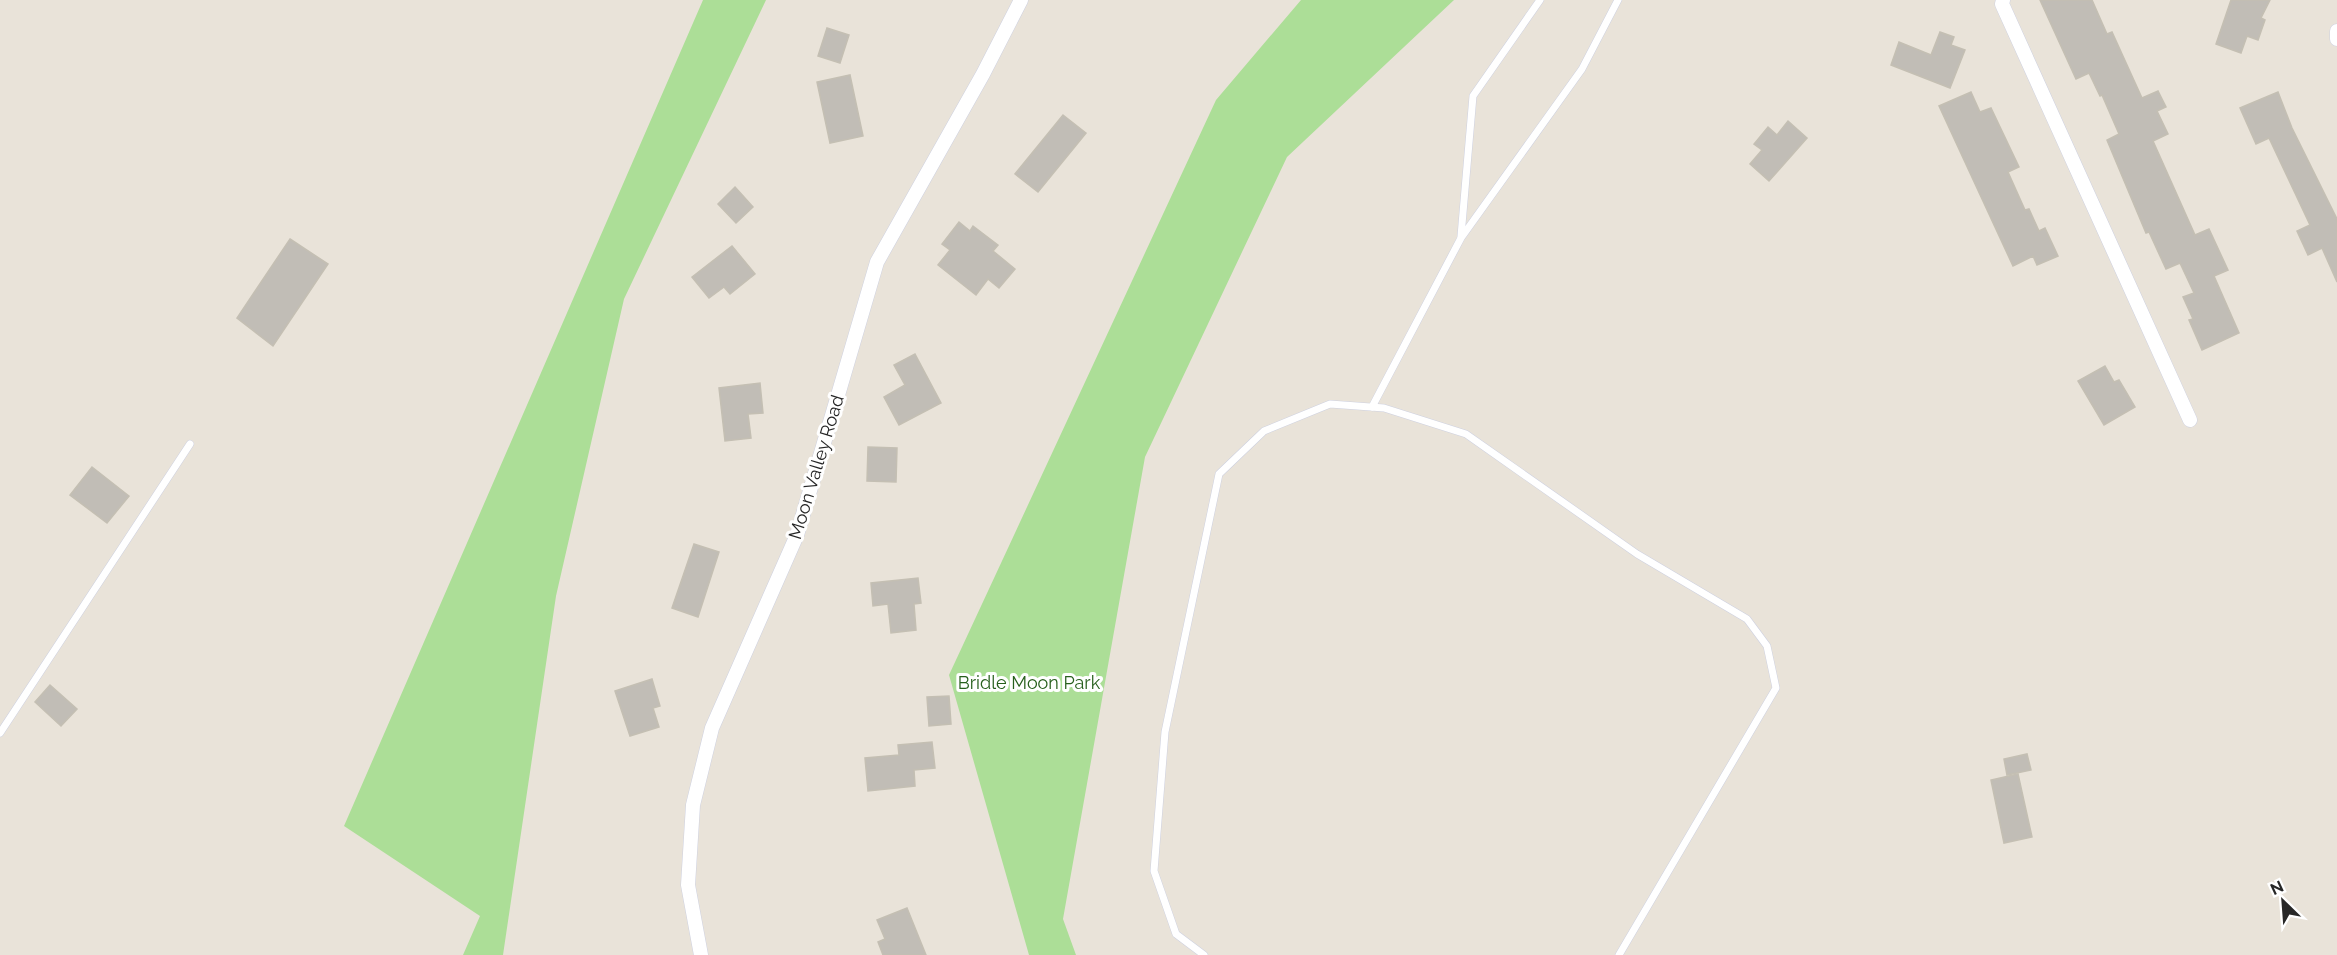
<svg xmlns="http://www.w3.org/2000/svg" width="2337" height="955" font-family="Raleway,sans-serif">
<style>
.green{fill:#acde97}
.building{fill:#c1bdb6;stroke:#c4bfb3;stroke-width:1.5}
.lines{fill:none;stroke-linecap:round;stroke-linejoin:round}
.service-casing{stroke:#ced1e0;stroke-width:8}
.minor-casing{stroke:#ced1e0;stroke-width:15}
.service{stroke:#fff;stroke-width:7}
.minor{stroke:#fff;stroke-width:14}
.labels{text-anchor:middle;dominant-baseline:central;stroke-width:6;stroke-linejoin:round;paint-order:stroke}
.street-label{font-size:18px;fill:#272727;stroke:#fff}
.park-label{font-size:18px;fill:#275f1c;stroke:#fff}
</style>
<rect width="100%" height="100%" fill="#e9e3d9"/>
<!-- green -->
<g class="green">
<path d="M703 0H766L624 299 556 596 503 955H463L480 916 344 826Z"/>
<path d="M1301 0H1454L1287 157 1145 457 1063 919 1076 955H1029L949 675 1216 100Z"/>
</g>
<!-- building -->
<g class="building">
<path d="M2040 0H2092L2107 34 2112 32 2142 98 2158 91 2166 107 2157 111 2168 134 2153 141 2195 235 2209 229 2228 270 2214 276 2239 333 2202 350 2189 320 2193 319 2183 297 2194 293 2180 263 2166 269 2149 232 2146 233 2107 140 2119 134 2102 95 2100 96 2089 73 2076 79Z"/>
<path d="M2231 0H2270L2261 18 2265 20 2258 40 2247 36 2241 53 2216 44Z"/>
<path d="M827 28 849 35 840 63 818 56Z"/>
<path d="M1940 32 1954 37 1951 45 1965 50 1950 88 1891 65 1899 42 1931 55Z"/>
<path d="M850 75 863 136 830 143 817 82Z"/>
<path d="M1971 92 1980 112 1991 108 2019 167 2008 172 2025 210 2029 209 2039 231 2045 228 2058 256 2037 265 2033 256 2013 266 1939 106Z"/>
<path d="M2278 92 2292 128 2337 219V282L2322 248 2308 255 2297 231 2310 225 2269 138 2256 144 2240 108Z"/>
<path d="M1063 115 1086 133 1038 192 1015 174Z"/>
<path d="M1788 121 1807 138 1769 181 1750 164 1762 150 1754 144 1768 127 1777 135Z"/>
<path d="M735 187 753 207 736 223 718 204Z"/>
<path d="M959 222 970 231 973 226 998 245 993 251 1015 269 999 288 988 279 976 295 938 265 950 250 942 244Z"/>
<path d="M290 239 328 264 273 346 237 318Z"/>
<path d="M732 246 755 274 730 294 724 287 709 298 692 277Z"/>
<path d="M915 354 941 403 899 425 884 397 905 385 894 365Z"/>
<path d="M2105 366 2114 382 2119 380 2135 407 2104 425 2078 381Z"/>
<path d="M760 383 763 413 748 414 751 438 725 441 719 388Z"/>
<path d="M868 447 897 448 896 482 867 481Z"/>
<path d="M92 467 129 496 107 523 70 495Z"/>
<path d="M694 544 719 552 698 617 672 608Z"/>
<path d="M918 578 921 603 914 604 916 630 891 633 888 604 873 606 871 583Z"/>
<path d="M652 679 660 706 653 708 659 727 630 736 615 691Z"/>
<path d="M50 685 77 709 61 726 35 702Z"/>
<path d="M949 696 951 724 929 726 927 697Z"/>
<path d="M932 742 935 768 914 770 915 786 868 791 865 758 899 755 898 745Z"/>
<path d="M2027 754 2031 770 2007 775 2004 759Z"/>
<path d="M2018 774 2032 837 2004 843 1991 780Z"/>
<path d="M907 908 926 955H883L878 942 885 939 877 920Z"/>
</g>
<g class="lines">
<!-- service casing -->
<g class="service-casing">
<g id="service">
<path d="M1461 236 1473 96 1540 0"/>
<path d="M1372 407 1461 238 1582 69 1618 0"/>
<path d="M0 733 190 444"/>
<path d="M1204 955 1176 934 1154 871 1165 732 1219 474 1264 431 1330 404 1384 408 1466 434 1637 554 1747 619 1767 646 1776 688 1619 955"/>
</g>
</g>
<!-- minor casing -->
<g class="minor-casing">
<g id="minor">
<path d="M2003 0 2002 4 2190 420"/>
<path d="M2337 31V39"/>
<path d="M701 955 688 885 693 805 712 728 797 535 877 262 983 74 1021 0"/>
</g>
</g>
<!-- service -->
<use href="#service" class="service"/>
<!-- minor -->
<use href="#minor" class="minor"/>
</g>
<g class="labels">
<!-- street labels -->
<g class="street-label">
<text transform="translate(816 467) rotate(-73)">Moon Valley Road</text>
</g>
<!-- park labels -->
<g class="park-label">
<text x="1029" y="682">Bridle Moon Park</text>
</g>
</g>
<!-- north arrow -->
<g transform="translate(2283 901) rotate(335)" stroke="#ffffff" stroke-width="4.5" paint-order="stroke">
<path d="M0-4.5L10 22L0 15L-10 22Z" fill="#272727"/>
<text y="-9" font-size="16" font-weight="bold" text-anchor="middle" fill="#272727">N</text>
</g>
</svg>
